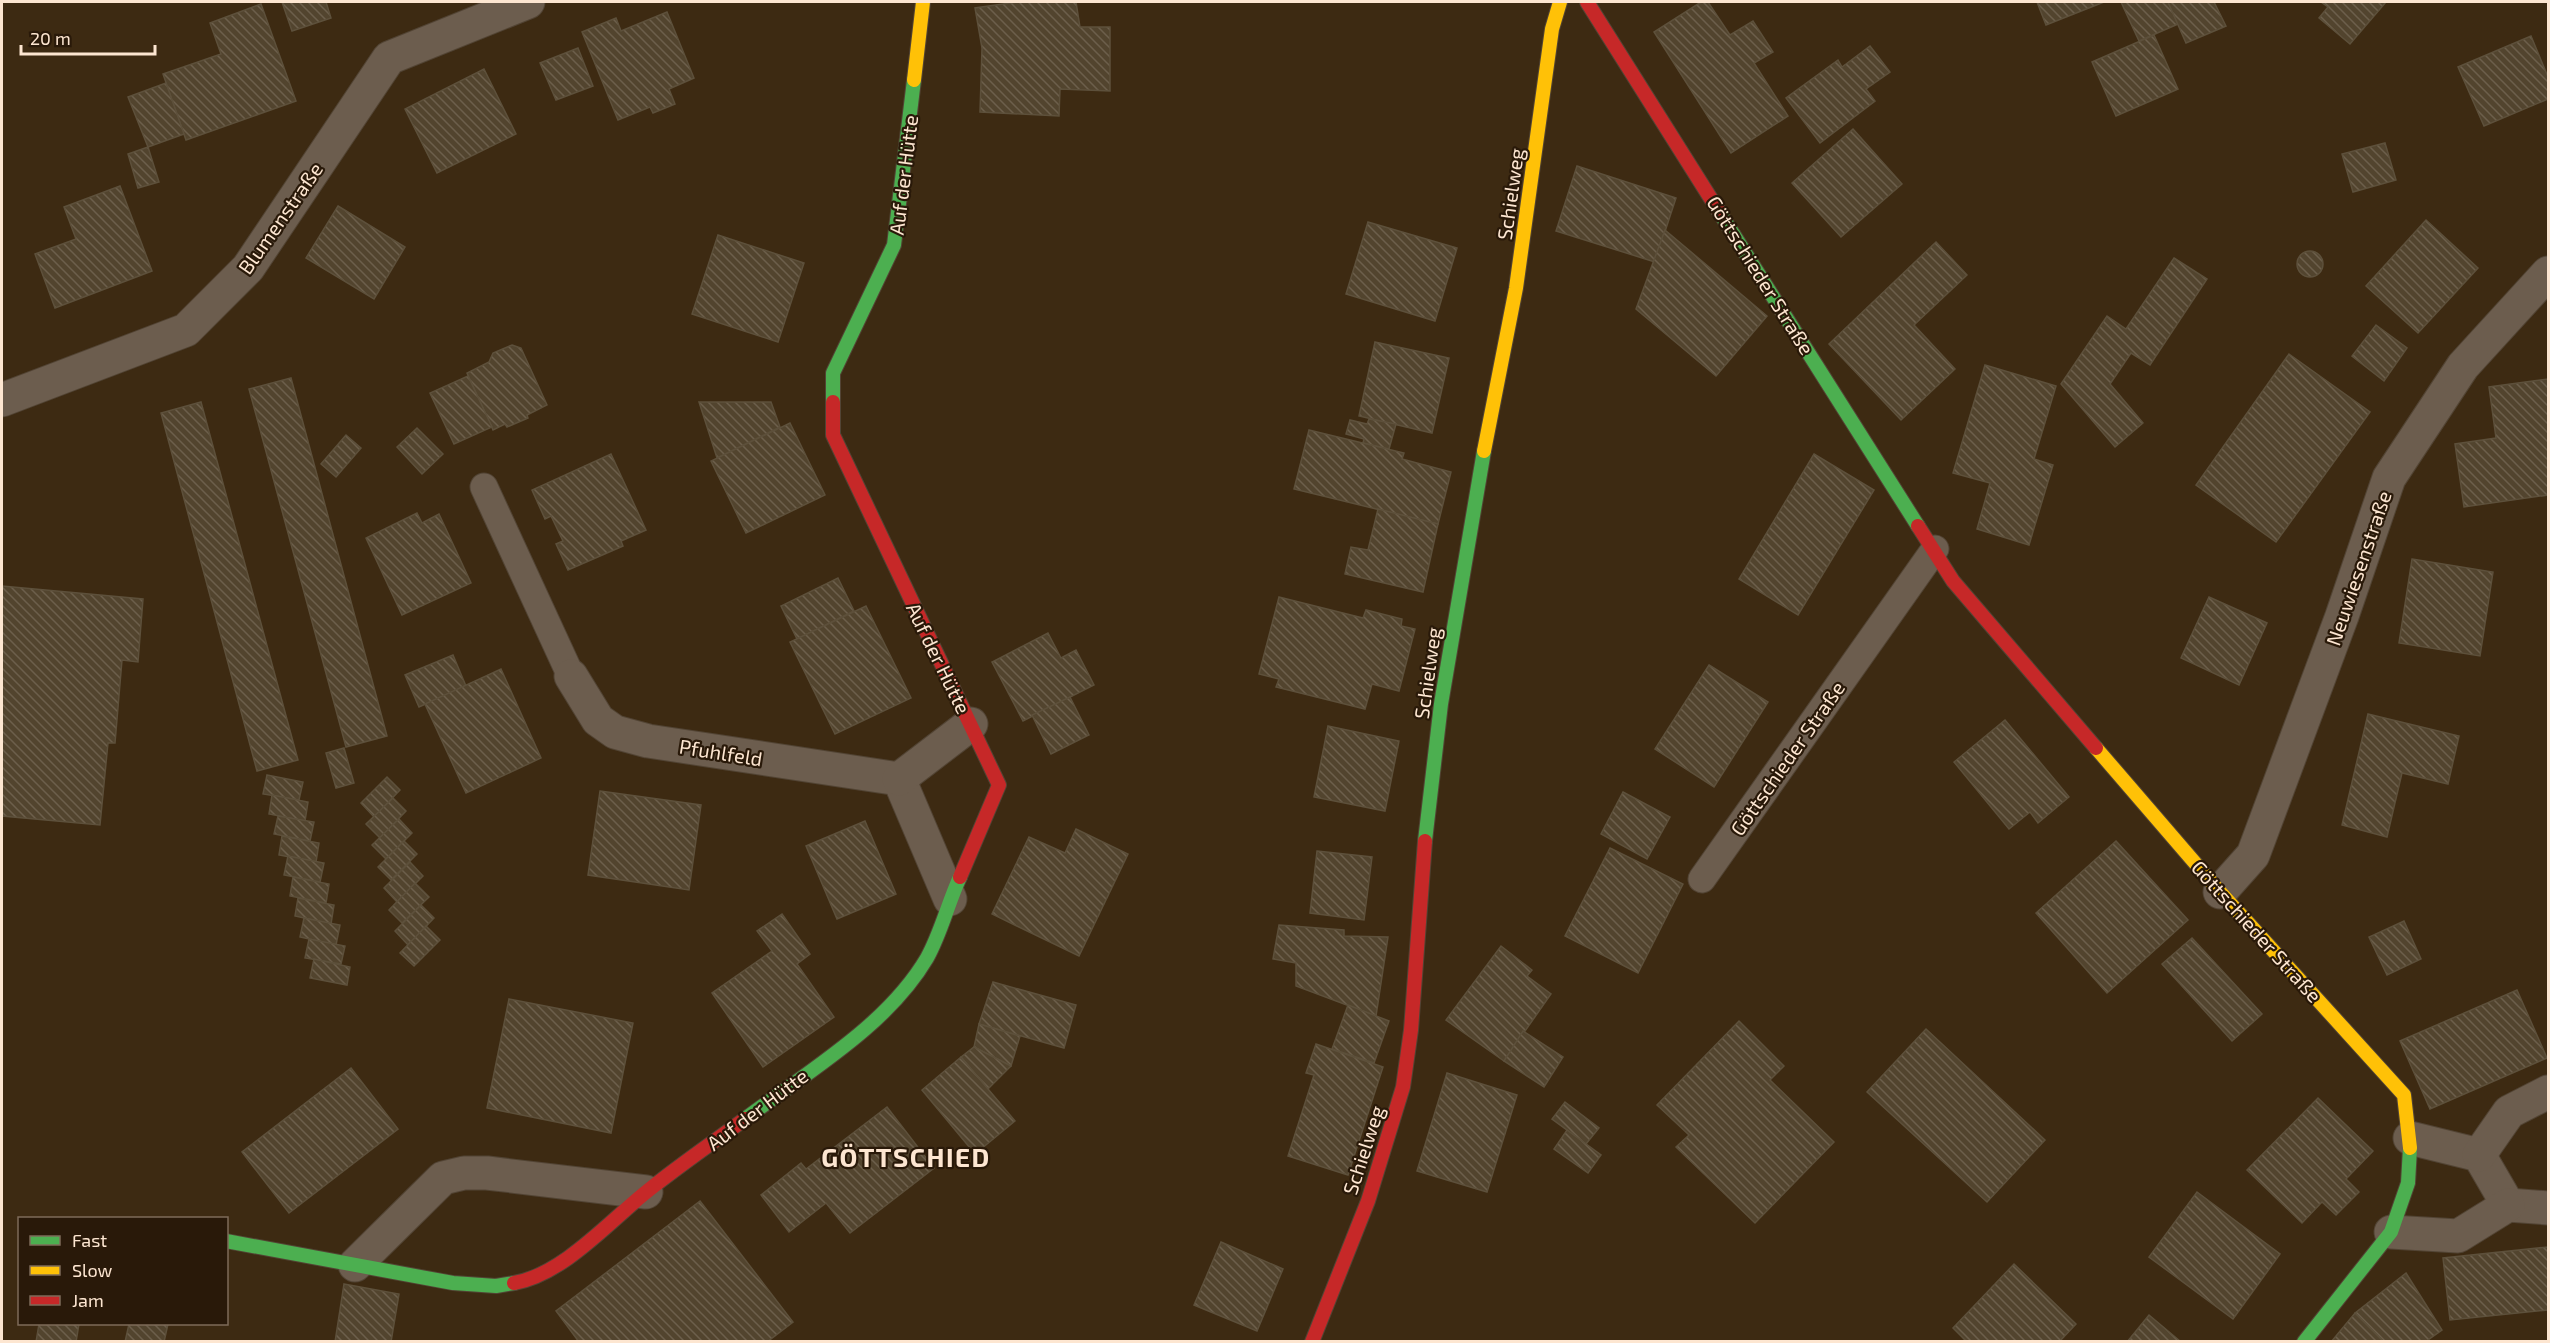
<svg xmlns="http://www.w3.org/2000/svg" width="2550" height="1343" font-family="'Exo 2',sans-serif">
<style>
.building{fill:url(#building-back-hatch);stroke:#5d503b;stroke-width:1.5}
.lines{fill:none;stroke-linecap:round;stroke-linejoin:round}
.lane-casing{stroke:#524434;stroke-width:29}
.street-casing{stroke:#524434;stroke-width:35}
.fast-casing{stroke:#524434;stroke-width:16}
.slow-casing{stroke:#524434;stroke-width:16}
.jam-casing{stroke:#524434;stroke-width:16}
.lane{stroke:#6c5d4e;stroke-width:27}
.street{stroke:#6c5d4e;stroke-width:33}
.fast{stroke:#4caf50;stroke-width:14}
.slow{stroke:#ffc107;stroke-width:14}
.jam{stroke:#c62828;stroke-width:14}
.labels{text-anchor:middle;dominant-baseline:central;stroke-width:4.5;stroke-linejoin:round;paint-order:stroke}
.street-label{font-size:20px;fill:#fde6d1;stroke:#291909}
.district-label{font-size:26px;font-weight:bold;letter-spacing:1.5px;fill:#fde6d1;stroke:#291909}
</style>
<defs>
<pattern id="building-back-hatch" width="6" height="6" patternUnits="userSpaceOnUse" patternTransform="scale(1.5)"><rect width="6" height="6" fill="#52442e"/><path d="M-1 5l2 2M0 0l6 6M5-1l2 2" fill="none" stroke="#6c5f4b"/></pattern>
</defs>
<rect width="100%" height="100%" fill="#3d2a12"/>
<!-- building -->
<g class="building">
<path d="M282 2H326L331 18 292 31Z"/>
<path d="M1017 2H1076L1080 27H1110V91L1060 89 1059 116 980 112 982 48 975 8Z"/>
<path d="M1701 2H1708L1730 35 1753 21 1773 52 1754 63 1788 116 1731 153 1654 32Z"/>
<path d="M2037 2H2104L2046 25Z"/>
<path d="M2121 2H2168L2178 24 2139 41Z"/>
<path d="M2168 2H2214L2226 26 2186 43Z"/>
<path d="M2321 2H2386L2350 44 2319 18 2328 7Z"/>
<path d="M261 4 296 101 186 140 163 74 221 54 210 23Z"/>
<path d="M667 12 694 78 669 89 675 104 653 113 650 107 618 120 582 32 616 18 621 31Z"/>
<path d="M2154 35 2178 89 2116 116 2092 62Z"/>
<path d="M2531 36 2548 77V99L2484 126 2458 67Z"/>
<path d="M1870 46 1890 72 1866 89 1875 101 1820 143 1786 98 1838 60 1842 67Z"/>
<path d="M578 48 593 86 556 100 540 63Z"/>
<path d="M484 69 516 134 437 173 405 109Z"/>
<path d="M166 83 184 134 148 147 128 97Z"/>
<path d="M1853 129 1902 184 1841 237 1792 183Z"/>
<path d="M2385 143 2396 180 2353 192 2342 154Z"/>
<path d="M148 147 159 182 138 188 128 154Z"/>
<path d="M1577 166 1676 198 1655 262 1556 231Z"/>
<path d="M120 186 152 271 55 308 35 254 76 239 64 207Z"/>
<path d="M338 206 405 247 374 299 306 258Z"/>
<path d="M2426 220 2478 268 2418 333 2366 286Z"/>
<path d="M1368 222 1457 248 1435 321 1346 294Z"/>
<path d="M1665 230 1767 316 1716 376 1636 309Z"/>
<path d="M718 235 804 263 778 342 692 314Z"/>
<path d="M1936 242 1967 275 1914 325 1955 369 1901 420 1829 344Z"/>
<circle cx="2310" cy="264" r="13"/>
<path d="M2174 258 2207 279 2150 365 2131 353 2110 384 2143 423 2115 447 2061 384 2107 316 2126 329Z"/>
<path d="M2376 325 2407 348 2384 381 2352 356Z"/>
<path d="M1375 342 1449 358 1432 433 1359 416Z"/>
<path d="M512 345 521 348 547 405 527 415 528 418 507 427 505 424 493 430 467 373 489 362 493 353Z"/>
<path d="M2289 354 2370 412 2276 542 2196 485Z"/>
<path d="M1985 365 2056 386 2034 459 2053 465 2029 545 1977 529 1990 483 1953 473Z"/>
<path d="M468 376 492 427 454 444 430 393Z"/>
<path d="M291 378 387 736 346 747 249 389Z"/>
<path d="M2548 379V495L2464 507 2455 444 2496 438 2489 387Z"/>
<path d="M201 402 298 760 257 771 161 413Z"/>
<path d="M699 402H771L780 427 717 458Z"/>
<path d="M1369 419 1396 424 1389 449 1363 443 1364 439 1346 434 1350 420 1367 424Z"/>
<path d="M790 423 825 495 746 533 711 461Z"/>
<path d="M417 428 443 454 422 474 397 447Z"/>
<path d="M1309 430 1404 453 1402 459 1451 472 1438 524 1294 489Z"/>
<path d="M346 435 361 448 336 477 321 464Z"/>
<path d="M611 454 646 530 621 541 623 546 568 570 556 544 563 541 551 516 545 519 532 490Z"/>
<path d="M1814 454 1874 490 1798 615 1739 579Z"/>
<path d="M1378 509 1438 524 1423 592 1345 574 1351 547 1368 550Z"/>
<path d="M417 513 422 523 439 514 471 583 402 615 366 538Z"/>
<path d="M2412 559 2493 572 2480 656 2399 643Z"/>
<path d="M838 578 854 611 797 639 781 606Z"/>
<path d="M2 586 143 599 138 662 122 660 115 743H108L100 825 2 816Z"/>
<path d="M1279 597 1363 618 1366 610 1402 619 1401 626 1415 629 1399 691 1372 684 1365 709 1276 687 1279 679 1259 674Z"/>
<path d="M2209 597 2267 623 2239 685 2181 658Z"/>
<path d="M866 606 911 698 835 734 790 642Z"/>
<path d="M1048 633 1061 658 1076 650 1094 685 1023 721 992 662Z"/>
<path d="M453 655 466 686 419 707 405 675Z"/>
<path d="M1709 665 1768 702 1714 787 1655 749Z"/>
<path d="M501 669 541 758 466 793 425 704Z"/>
<path d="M1070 697 1089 735 1051 754 1032 715Z"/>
<path d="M2368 714 2459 736 2448 784 2402 773 2387 837 2342 825Z"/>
<path d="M2005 720 2069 797 2038 823 2030 812 2009 829 1954 762Z"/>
<path d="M1328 726 1399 741 1385 811 1314 797Z"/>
<path d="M344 748 354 783 336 788 326 753Z"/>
<path d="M267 775 303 782 299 800 263 794Z"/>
<path d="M387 777 400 790 374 817 361 803Z"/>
<path d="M600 791 701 805 689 890 588 875Z"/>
<path d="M1623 792 1670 817 1647 859 1601 834Z"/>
<path d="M272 795 308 802 305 821 269 814Z"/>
<path d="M393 798 406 811 380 838 366 824Z"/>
<path d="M278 816 314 822 310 841 274 834Z"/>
<path d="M399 819 412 833 386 859 372 845Z"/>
<path d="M865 821 896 894 837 919 806 846Z"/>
<path d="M1076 829 1128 854 1079 956 992 914 1029 837 1065 853Z"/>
<path d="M282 836 319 843 316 862 279 855Z"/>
<path d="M404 841 417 854 391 880 378 867Z"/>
<path d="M2116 841 2188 920 2107 993 2036 913Z"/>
<path d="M1610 848 1683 884 1638 973 1565 936Z"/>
<path d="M1317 851 1372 857 1364 920 1310 913Z"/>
<path d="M288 856 324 863 320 882 284 875Z"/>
<path d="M410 862 423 876 397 902 384 888Z"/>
<path d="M293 877 329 884 326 903 290 896Z"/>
<path d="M415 883 429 897 402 923 389 910Z"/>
<path d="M298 898 334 905 331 924 295 916Z"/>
<path d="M421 905 434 918 408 945 395 931Z"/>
<path d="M782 914 810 954 797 964 834 1017 763 1067 712 993 772 951 757 931Z"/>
<path d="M304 918 340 925 336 945 300 937Z"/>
<path d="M2404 921 2421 959 2387 975 2369 937Z"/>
<path d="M1279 925 1344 930V936L1388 937 1376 1016 1296 986V963L1273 959Z"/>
<path d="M426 926 440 940 414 966 400 953Z"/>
<path d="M2192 938 2262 1014 2232 1041 2162 964Z"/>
<path d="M309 939 345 946 341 964 305 958Z"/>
<path d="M1501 946 1532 970 1527 976 1551 994 1504 1061 1446 1020Z"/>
<path d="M314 959 350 967 347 985 310 978Z"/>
<path d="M993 982 1076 1005 1064 1048 979 1024Z"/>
<path d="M2517 990 2547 1058 2430 1109 2400 1041Z"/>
<path d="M509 999 633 1023 611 1133 487 1108Z"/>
<path d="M1348 1005 1389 1021 1374 1063 1332 1049Z"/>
<path d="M1739 1021 1784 1066 1770 1080 1834 1142 1755 1223 1676 1147 1689 1135 1657 1105Z"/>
<path d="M979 1024 1020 1036 1011 1066 974 1047Z"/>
<path d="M1926 1029 2045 1140 1987 1202 1867 1092Z"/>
<path d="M1523 1031 1563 1057 1544 1087 1504 1061Z"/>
<path d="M1316 1044 1383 1067 1348 1175 1288 1156 1314 1075 1306 1073Z"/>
<path d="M974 1047 1011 1066 988 1089 961 1057Z"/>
<path d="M961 1057 1015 1121 975 1154 922 1090Z"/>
<path d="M351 1068 398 1129 289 1213 242 1152Z"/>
<path d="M1447 1073 1517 1095 1487 1192 1417 1171Z"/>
<path d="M2318 1098 2373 1151 2346 1179 2359 1192 2336 1215 2322 1202 2302 1223 2247 1170Z"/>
<path d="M1565 1102 1599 1128 1586 1144 1552 1119Z"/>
<path d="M887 1107 934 1168 850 1233 826 1203 789 1232 761 1195 801 1163 806 1169Z"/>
<path d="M1567 1130 1601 1155 1588 1173 1554 1149Z"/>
<path d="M2197 1192 2280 1254 2233 1319 2149 1257Z"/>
<path d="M700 1201 793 1322 767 1342H579L556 1311Z"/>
<path d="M1221 1242 1283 1269 1257 1331 1194 1305Z"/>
<path d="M2548 1247V1310L2450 1320 2443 1258Z"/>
<path d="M2014 1264 2076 1324 2059 1342H1967L1953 1328Z"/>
<path d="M2406 1273 2442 1330 2425 1342H2384L2355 1313Z"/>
<path d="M344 1284 399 1294 391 1342H335Z"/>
<path d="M2355 1313 2384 1342H2331Z"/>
<path d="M2149 1315 2181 1342H2127Z"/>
<path d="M39 1324H79L76 1342H36Z"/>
<path d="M129 1324H168L164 1342H125Z"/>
</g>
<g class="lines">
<!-- lane casing -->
<g class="lane-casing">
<g id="lane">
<path d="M484 487 571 676"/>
<path d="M1702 879 1935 549"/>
</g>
</g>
<!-- street casing -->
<g class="street-casing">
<g id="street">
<path d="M2 400 186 330 248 268 389 58 528 2"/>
<path d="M571 676 598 720 615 732 648 741 899 779 950 899"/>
<path d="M899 779 971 724"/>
<path d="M2220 892 2253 855 2342 616 2389 478 2463 366 2548 273"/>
<path d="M2410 1138 2479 1155 2508 1205 2548 1208"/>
<path d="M2479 1155 2509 1112 2548 1092"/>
<path d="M2391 1232 2458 1236 2508 1205"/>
<path d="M355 1265 443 1178 464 1173H487L646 1192"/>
</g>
</g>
<!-- fast casing -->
<g class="fast-casing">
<g id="fast">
<path d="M1718 210 1918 526"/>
<path d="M833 402V373L894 245 914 80"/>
<path d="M1425 841 1441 704 1484 451"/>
<path d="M745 1119C807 1072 887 1026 927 958 941 933 948 903 960 877"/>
<path d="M226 1241 453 1283 496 1286 514 1283"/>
<path d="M2304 1342 2391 1232 2408 1183 2410 1148"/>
</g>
</g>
<!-- slow casing -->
<g class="slow-casing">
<g id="slow">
<path d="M914 80 923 2"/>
<path d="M1484 451 1516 288 1552 29 1560 2"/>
<path d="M2096 748 2220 892 2404 1095 2410 1148"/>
</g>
</g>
<!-- jam casing -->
<g class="jam-casing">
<g id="jam">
<path d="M1587 2 1718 210"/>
<path d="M833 402V435L999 785 960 877"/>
<path d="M1918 526 1953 581 2096 748"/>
<path d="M514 1283C562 1275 609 1222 645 1193 677 1167 712 1143 745 1119"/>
<path d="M1312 1342 1368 1201 1403 1087 1411 1030 1425 841"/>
</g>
</g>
<!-- lane -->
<use href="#lane" class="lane"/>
<!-- street -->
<use href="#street" class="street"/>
<!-- fast -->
<use href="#fast" class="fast"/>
<!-- slow -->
<use href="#slow" class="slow"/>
<!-- jam -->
<use href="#jam" class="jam"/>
</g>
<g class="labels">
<!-- street labels -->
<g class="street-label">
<text transform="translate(903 175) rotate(-83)">Auf der Hütte</text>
<text transform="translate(1510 194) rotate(-82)">Schielweg</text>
<text transform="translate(280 218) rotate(-55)">Blumenstraße</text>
<text transform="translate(1761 275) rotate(58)">Göttschieder Straße</text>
<text transform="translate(2358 568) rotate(-71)">Neuwiesenstraße</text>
<text transform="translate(939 658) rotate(64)">Auf der Hütte</text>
<text transform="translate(1427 673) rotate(-82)">Schielweg</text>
<text transform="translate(721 752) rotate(9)">Pfuhlfeld</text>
<text transform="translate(1787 758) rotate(-55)">Göttschieder Straße</text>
<text transform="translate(2257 931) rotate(48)">Göttschieder Straße</text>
<text transform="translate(757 1109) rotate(-37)">Auf der Hütte</text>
<text transform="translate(1363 1150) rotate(-72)">Schielweg</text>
</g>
<!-- district labels -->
<g class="district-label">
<text x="906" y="1156">GÖTTSCHIED</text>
</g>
</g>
<!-- border -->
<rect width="2550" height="1343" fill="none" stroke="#fde6d1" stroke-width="6"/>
<!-- legend -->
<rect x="18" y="1217" width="210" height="108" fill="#291909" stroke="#7e6b59" stroke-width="1.5"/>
<rect x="30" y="1236" width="30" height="9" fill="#4caf50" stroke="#7e6b59" stroke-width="1.5"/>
<text x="72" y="1247" font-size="18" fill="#fde6d1">Fast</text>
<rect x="30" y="1266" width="30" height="9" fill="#ffc107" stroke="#7e6b59" stroke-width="1.5"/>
<text x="72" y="1277" font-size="18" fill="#fde6d1">Slow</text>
<rect x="30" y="1296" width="30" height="9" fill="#c62828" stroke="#7e6b59" stroke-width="1.5"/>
<text x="72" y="1307" font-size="18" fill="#fde6d1">Jam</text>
<!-- scale -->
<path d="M21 45v9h134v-9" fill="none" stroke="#fde6d1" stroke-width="3"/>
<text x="30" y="45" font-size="18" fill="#fde6d1" stroke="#291909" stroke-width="4.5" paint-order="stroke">20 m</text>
</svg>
